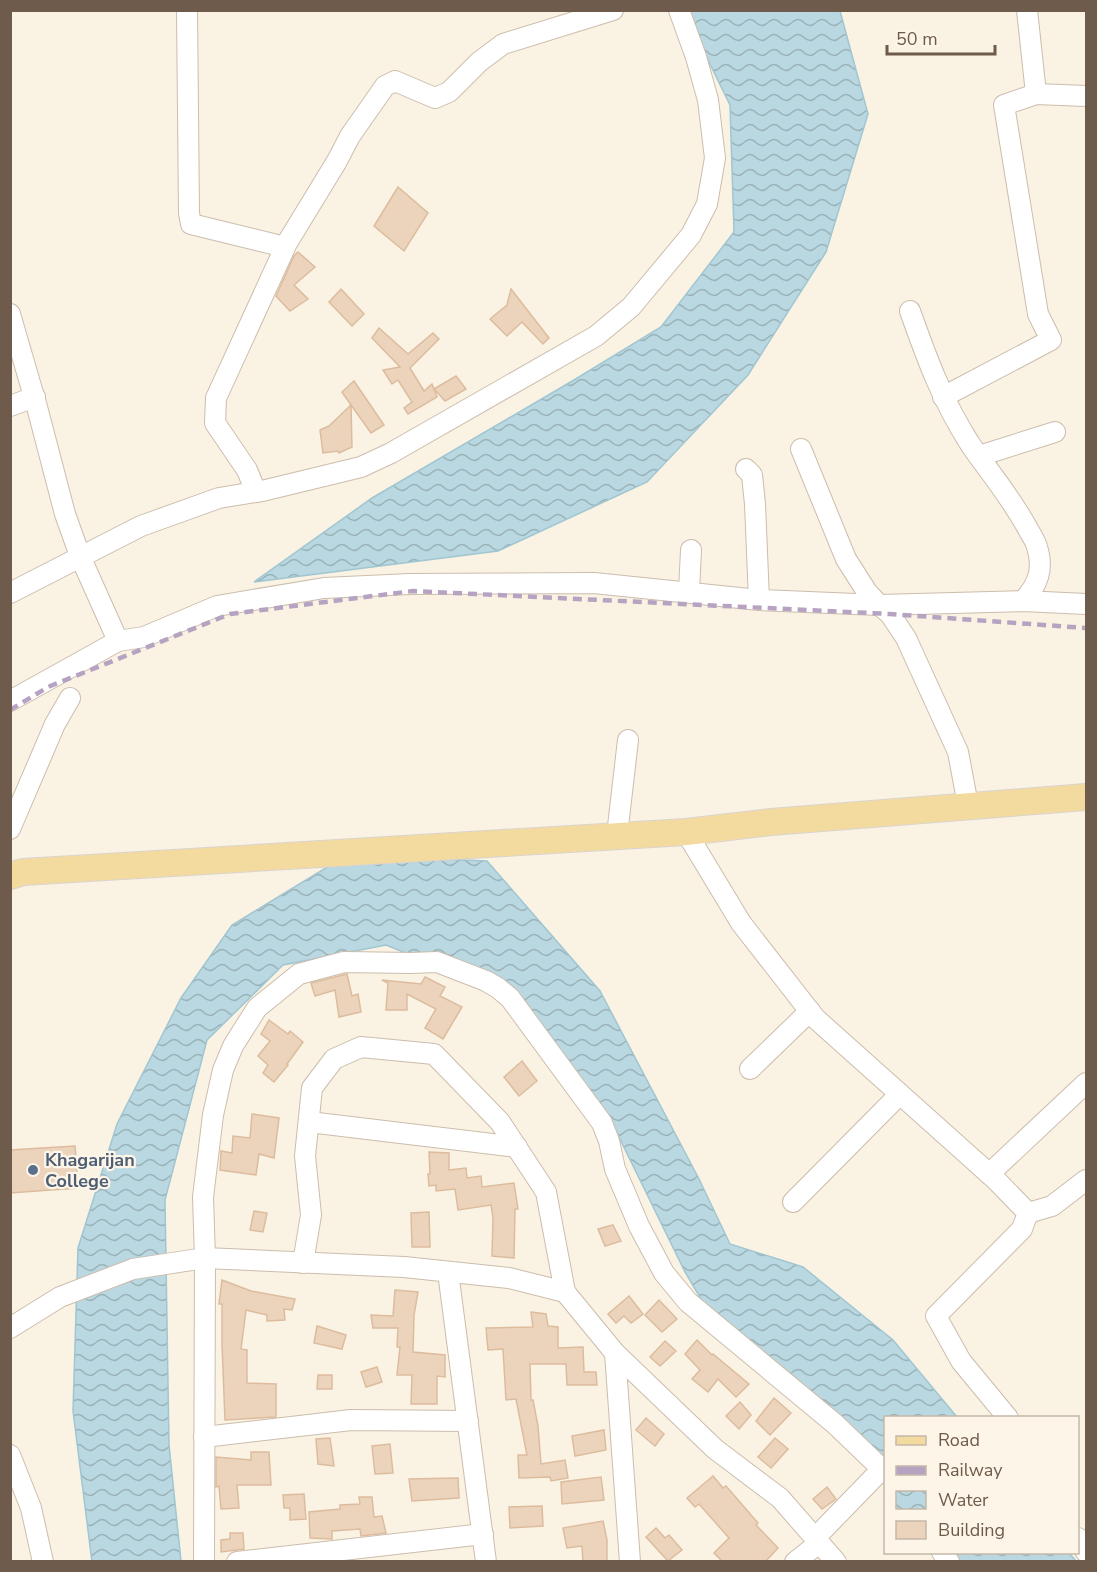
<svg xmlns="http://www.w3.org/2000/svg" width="1097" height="1572" font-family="'Nunito Sans',sans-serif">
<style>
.water{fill:url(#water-waves);stroke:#a0c6d2;stroke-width:1.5}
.building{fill:#ecd4bc;stroke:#ddbc9e;stroke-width:1.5}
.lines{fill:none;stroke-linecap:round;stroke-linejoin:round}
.minor-casing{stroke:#ccbdad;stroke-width:22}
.major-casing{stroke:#dad4d0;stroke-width:28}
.minor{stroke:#fff;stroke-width:20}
.major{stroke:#f3dba0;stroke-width:26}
.rail{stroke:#b6a3c1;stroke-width:4.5;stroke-dasharray:9 6;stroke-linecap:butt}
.service-dot{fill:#5c6f8a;stroke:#fdf6e8;stroke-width:2}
.labels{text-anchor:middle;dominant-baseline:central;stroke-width:4.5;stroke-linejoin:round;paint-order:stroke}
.service-label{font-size:18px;font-weight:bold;fill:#4e5e75;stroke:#fdf6e8;text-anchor:start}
</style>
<defs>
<pattern id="water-waves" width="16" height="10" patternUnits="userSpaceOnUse" patternTransform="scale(1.5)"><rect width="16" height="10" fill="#b9d8e1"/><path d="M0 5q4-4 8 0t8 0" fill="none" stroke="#9bb2b8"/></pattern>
</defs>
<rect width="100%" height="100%" fill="#faf2e2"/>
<!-- water -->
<g class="water">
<path d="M684 11H840L868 114 826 252 748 375 647 482 498 551 254 582 372 498 574 380 661 327 734 232 730 105Z"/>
<path d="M347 855 487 861 600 991 699 1179 730 1244 803 1267 893 1340 957 1417 886 1418 885 1478 725 1340 685 1272 615 1129 499 991 386 945 283 965 207 1040 165 1200 169 1445 181 1561 92 1562 73 1411 78 1248 117 1124 181 998 232 925Z"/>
<path d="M954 1553H1069L1076 1561H960Z"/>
</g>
<!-- building -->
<g class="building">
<path d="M398 187 428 213 404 251 374 226Z"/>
<path d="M298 252 315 267 294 285 308 299 290 311 276 296 294 256Z"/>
<path d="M341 289 364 314 352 326 329 302Z"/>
<path d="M511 289 549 338 543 344 522 322 507 336 490 319 507 305Z"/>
<path d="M379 328 408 354 433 333 439 339 410 368 424 391 432 384 437 397 408 414 404 408 412 402 398 380 392 384 383 370 400 367 372 338Z"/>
<path d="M456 376 466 389 445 401 434 389Z"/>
<path d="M354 381 384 425 371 433 351 405 352 447 339 453 338 451 323 453 320 430 329 426 351 405 342 392Z"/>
<path d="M347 974 352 996 358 994 361 1012 339 1017 335 990 315 996 311 983Z"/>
<path d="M425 977 445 987 440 996 462 1007 443 1039 425 1028 436 1009 407 994V1010H386L388 983 382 980 421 984Z"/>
<path d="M269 1020 288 1034 290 1031 303 1042 287 1064 288 1065 274 1082 263 1073 268 1065 258 1056 270 1041 261 1034Z"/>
<path d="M522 1061 537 1081 519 1096 504 1077Z"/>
<path d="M252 1114 279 1118 274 1158 259 1154 256 1175 220 1170 221 1151 232 1153 233 1136 250 1138Z"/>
<path d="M75 1146 78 1188 10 1193V1150Z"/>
<path d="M429 1152 449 1153V1170L466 1168 467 1178 481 1176 482 1187 514 1183 518 1209H515L514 1258 492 1256 493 1218 491 1205 458 1210 455 1189 436 1191V1185L429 1186 428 1174H430Z"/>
<path d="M254 1211 267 1213 263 1232 250 1230Z"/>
<path d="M429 1212 430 1247H412L411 1213Z"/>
<path d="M613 1225 621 1241 605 1246 598 1229Z"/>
<path d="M222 1280 251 1291 295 1299 292 1310 284 1309 285 1320 267 1321V1315L246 1310 241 1349 247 1350V1383L276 1384V1417L225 1420 222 1344V1304H219Z"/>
<path d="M395 1290 418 1292 414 1315 413 1352 445 1355V1377L437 1376V1404H411L412 1375H397L400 1347H397L398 1328H373L371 1315 393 1316Z"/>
<path d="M629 1296 643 1314 631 1323 624 1316 616 1323 608 1314Z"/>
<path d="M659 1300 677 1319 662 1332 645 1315Z"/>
<path d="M531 1312 546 1314 548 1326 558 1327V1348L583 1347 584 1372H596L597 1385H567L566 1364H530L531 1400H533L538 1426 541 1464 565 1460 568 1478 551 1481 550 1477 519 1478 518 1455H527L516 1399 506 1400 503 1349 488 1350 486 1328 533 1327Z"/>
<path d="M317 1326 346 1335 342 1349 314 1343Z"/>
<path d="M697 1340 712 1355 713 1354 749 1384 736 1397 718 1379 708 1392 692 1379 700 1370 685 1354Z"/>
<path d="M665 1341 676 1351 660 1366 650 1357Z"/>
<path d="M377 1367 382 1382 366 1387 361 1372Z"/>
<path d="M318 1375H332V1389H317Z"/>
<path d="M774 1398 791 1413 770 1435 756 1421Z"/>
<path d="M740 1402 751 1415 739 1429 726 1416Z"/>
<path d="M646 1418 664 1434 655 1446 636 1430Z"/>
<path d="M604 1430 606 1450 575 1456 572 1436Z"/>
<path d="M330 1438 334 1466 318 1464 316 1439Z"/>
<path d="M775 1438 788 1449 771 1468 758 1457Z"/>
<path d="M390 1444 393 1473 375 1474 372 1446Z"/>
<path d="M251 1452H269L271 1485H237L239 1508 221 1509 219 1486 216 1487V1457L251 1460Z"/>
<path d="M713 1476 723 1488 726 1486 758 1523 756 1525 778 1548 765 1562H723L714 1553 729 1538 699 1504 695 1507 687 1498Z"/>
<path d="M601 1477 604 1500 562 1504 561 1482Z"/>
<path d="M458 1478 459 1498 412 1501 409 1479Z"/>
<path d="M827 1487 836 1499 822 1509 813 1499Z"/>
<path d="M304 1494 306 1519 290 1520V1508H284L283 1495Z"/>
<path d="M359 1497H372L374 1517 382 1516 386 1533 361 1536 360 1529 332 1531V1539L310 1538 309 1512 340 1509V1505L360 1504Z"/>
<path d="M542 1506 543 1526 510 1528 509 1507Z"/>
<path d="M603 1521 607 1540V1562H583L582 1546 567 1548 563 1528Z"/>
<path d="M656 1528 665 1538 669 1535 682 1550 668 1561 646 1537Z"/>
<path d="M230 1533H243L244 1549 221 1552V1540L230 1539Z"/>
</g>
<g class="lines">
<!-- minor casing -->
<g class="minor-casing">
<g id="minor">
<path d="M187 10 189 213 191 224 285 247"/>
<path d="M1027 10 1036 94"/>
<path d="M910 311C927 359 942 400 970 444 990 473 1013 500 1029 531 1032 536 1036 542 1037 547 1044 569 1038 585 1023 601"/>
<path d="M10 314 37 407 65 514 80 556 118 641"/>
<path d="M943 397 1051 340 1038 314 1004 105 1036 94 1086 96"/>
<path d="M10 406 35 397"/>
<path d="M801 449 846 559 867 592 879 605 890 614 906 638 958 752 968 805"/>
<path d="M979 456 1055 432"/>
<path d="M746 469 752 475 755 504 759 600"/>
<path d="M256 492 247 470 215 423 216 398 287 243 337 161 350 136 385 86 395 81 435 98 449 92 479 62 503 44 613 10"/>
<path d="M689 591 691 550"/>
<path d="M10 593 141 526 219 498 262 491 361 467 391 453 596 336 631 307 691 235 707 204 715 158 708 100 696 57 679 10"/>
<path d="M10 701 118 641 144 637 217 606 324 588 410 584 594 583 759 600 879 605 1023 601 1086 604"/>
<path d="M10 829 55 724 70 698"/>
<path d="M686 832 741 923 815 1018 995 1179 1028 1213 1022 1229 936 1316 961 1361 1008 1418"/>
<path d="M617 835 628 740"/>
<path d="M750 1069 810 1011"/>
<path d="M309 1122 517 1147"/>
<path d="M989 1174 1086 1083"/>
<path d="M793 1202 900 1094"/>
<path d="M1028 1213 1052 1206 1086 1180"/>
<path d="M303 1263 311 1215 305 1156 312 1088 334 1059 361 1047 434 1054 500 1122 546 1192 565 1292"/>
<path d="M448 1272 486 1562"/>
<path d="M10 1328 60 1297 133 1269 205 1258 404 1267 509 1278 565 1292 615 1353 715 1449 780 1498 836 1562"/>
<path d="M615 1353 630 1562"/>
<path d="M204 1437 351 1420 468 1421"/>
<path d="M10 1455 31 1508 43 1562"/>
<path d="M815 1538 882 1469"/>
<path d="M1078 1538 1086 1552"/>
<path d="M942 1552 949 1562"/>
<path d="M204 1562 205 1258 203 1197 213 1115 223 1070 233 1046 257 1008 299 974 344 962 411 963 437 962 486 981 498 988 510 998 602 1123 609 1141 615 1169 639 1226 664 1273 688 1302 835 1424 886 1473"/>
<path d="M237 1562 483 1534"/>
<path d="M795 1562 819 1543"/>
</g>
</g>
<!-- major casing -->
<g class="major-casing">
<path id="major" d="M10 876 23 872 686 832 771 822 1086 797"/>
</g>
<!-- minor -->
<use href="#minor" class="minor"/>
<!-- major -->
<use href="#major" class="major"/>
<!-- rail -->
<path class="rail" d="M10 710 48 687 230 614 413 591 890 614 1086 628"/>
</g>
<!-- markers -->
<circle class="service-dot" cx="33" cy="1170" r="6"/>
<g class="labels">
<!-- service labels -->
<g class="service-label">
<text x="45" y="1160">Khagarijan<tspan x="45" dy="21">College</tspan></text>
</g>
</g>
<!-- border -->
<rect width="1097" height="1572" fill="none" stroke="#6f5b4b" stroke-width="24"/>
<!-- legend -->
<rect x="884" y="1416" width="195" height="138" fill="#fdf6e8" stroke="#c4b8a9" stroke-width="1.5"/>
<rect x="896" y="1436" width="30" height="9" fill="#f3dba0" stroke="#c4b8a9" stroke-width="1.5"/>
<text x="938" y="1446" font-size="18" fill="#6f5b4b">Road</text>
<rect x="896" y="1466" width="30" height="9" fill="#b6a3c1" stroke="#c4b8a9" stroke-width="1.5"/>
<text x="938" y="1476" font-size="18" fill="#6f5b4b">Railway</text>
<rect x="896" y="1491" width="30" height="18" fill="url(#water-waves)" stroke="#c4b8a9" stroke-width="1.5"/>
<text x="938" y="1506" font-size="18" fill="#6f5b4b">Water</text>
<rect x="896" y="1521" width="30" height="18" fill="#ecd4bc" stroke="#c4b8a9" stroke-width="1.5"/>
<text x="938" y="1536" font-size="18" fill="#6f5b4b">Building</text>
<!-- scale -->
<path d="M887 45v9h108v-9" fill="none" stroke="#6f5b4b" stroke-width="3"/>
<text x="896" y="45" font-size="18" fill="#6f5b4b" stroke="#fdf6e8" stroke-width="4.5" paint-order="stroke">50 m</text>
</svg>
